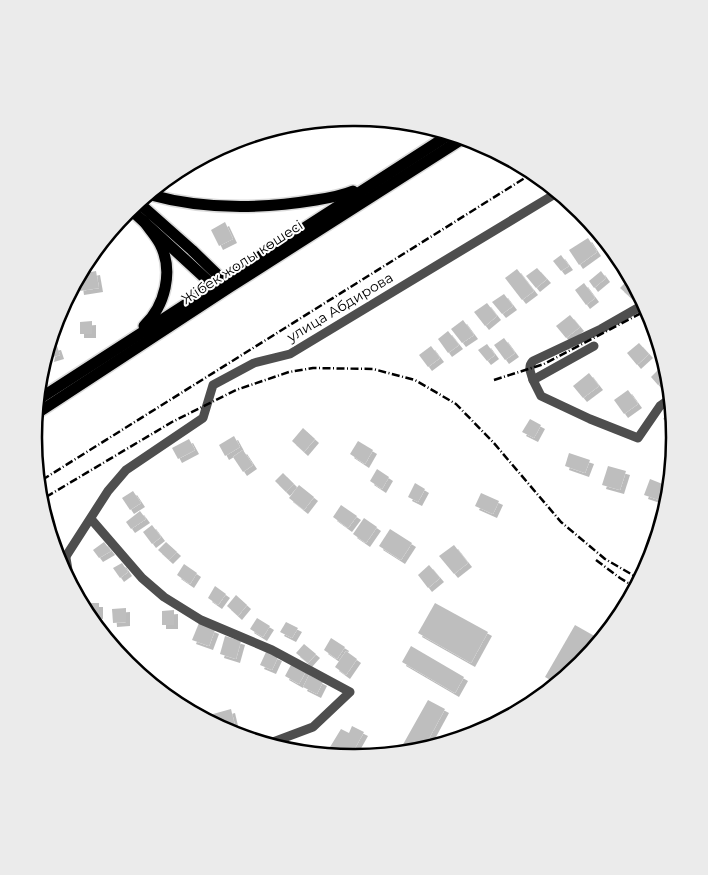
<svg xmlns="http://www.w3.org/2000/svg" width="708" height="875" font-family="Montserrat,sans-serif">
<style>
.building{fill:#bebebe;filter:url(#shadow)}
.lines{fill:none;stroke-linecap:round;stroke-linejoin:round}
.major-casing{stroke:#dbdbdb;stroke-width:14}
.minor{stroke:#4e4e4e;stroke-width:9}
.major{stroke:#000;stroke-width:11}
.rail{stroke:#000;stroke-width:2.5;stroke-dasharray:8 2.5 1 2.5;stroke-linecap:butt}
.labels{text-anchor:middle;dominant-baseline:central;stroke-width:4;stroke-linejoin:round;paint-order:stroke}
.street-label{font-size:14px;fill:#000;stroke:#fff}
.rim{fill:none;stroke:#000;stroke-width:2.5}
</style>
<defs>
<filter id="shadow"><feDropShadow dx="4" dy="4" stdDeviation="0" flood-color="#0004"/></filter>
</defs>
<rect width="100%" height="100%" fill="#fff"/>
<!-- building -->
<g class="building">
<path d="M225 222 233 239 219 246 211 230Z"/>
<path d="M588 238 597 252 579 265 569 250Z"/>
<path d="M561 255 569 266 561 271 553 261Z"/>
<path d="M537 268 547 279 536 288 526 276Z"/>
<path d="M517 269 534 291 522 300 505 278Z"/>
<path d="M96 271 99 288 80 291 79 284 86 273Z"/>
<path d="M601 271 606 278 594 288 589 281Z"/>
<path d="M627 281 634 291 629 296 620 288Z"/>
<path d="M584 283 595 298 586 305 575 290Z"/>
<path d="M504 294 513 306 502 314 492 302Z"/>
<path d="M487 303 497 316 485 326 474 312Z"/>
<path d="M570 315 580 327 566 338 556 326Z"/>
<path d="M463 320 474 335 462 343 451 329Z"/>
<path d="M92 321V334H80V322Z"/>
<path d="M448 331 459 345 448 353 438 339Z"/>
<path d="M504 338 515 353 505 360 494 345Z"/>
<path d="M639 343 649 354 637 365 627 353Z"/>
<path d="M487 344 495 355 487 361 478 350Z"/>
<path d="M57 346 60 355 50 358 52 347Z"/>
<path d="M431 346 440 358 428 367 419 355Z"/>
<path d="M659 369 663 381 658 385 651 377Z"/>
<path d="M589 373 599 386 583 398 573 386Z"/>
<path d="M628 390 638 404 624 414 614 400Z"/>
<path d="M669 410 671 419 672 425 663 419Z"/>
<path d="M530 419 541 425 534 438 522 432Z"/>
<path d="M303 428 315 439 304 452 292 441Z"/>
<path d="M234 436 240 447 225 456 219 445Z"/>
<path d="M189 439 195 450 178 459 172 448Z"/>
<path d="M358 441 373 450 365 464 350 454Z"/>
<path d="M243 450 253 465 243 472 233 457Z"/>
<path d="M569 453 590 460 585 473 565 466Z"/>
<path d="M608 466 626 471 620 490 602 485Z"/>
<path d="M377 469 389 477 382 489 370 481Z"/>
<path d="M283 473 294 484 286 492 275 481Z"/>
<path d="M650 479 665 485 662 501 644 495Z"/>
<path d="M415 483 425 489 418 502 408 497Z"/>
<path d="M299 485 314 497 304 510 289 498Z"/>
<path d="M133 491 141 503 130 510 122 498Z"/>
<path d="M481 493 499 501 493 514 475 506Z"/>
<path d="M341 505 357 516 348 528 333 517Z"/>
<path d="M140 511 146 519 131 529 126 522Z"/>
<path d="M364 518 377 527 366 543 353 534Z"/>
<path d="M152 525 161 537 152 544 143 532Z"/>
<path d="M390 529 412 543 401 560 379 546Z"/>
<path d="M104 542 111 551 99 558 93 550Z"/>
<path d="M166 542 177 552 169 560 158 550Z"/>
<path d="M454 545 468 563 454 574 439 556Z"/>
<path d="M122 563 128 572 120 578 113 568Z"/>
<path d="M184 564 197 573 190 584 177 575Z"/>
<path d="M429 565 440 578 428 588 418 575Z"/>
<path d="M215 586 226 594 218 605 208 598Z"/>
<path d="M236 595 247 605 238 616 227 606Z"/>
<path d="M87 603H99V615L94 614Z"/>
<path d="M435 603 488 632 471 663 418 633Z"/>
<path d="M126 608V622L113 623 112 609Z"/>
<path d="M174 610V625H162V611Z"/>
<path d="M257 618 270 626 263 637 250 629Z"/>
<path d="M286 622 298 628 292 638 280 632Z"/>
<path d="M199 623 215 630 209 646 192 640Z"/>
<path d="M575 625 598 638 580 664 554 682 545 677Z"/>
<path d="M225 636 241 641 236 659 220 654Z"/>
<path d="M331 638 345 647 337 659 324 650Z"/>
<path d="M304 644 316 654 308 663 296 653Z"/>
<path d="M411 646 464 677 455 693 402 662Z"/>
<path d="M346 651 357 659 346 675 335 667Z"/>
<path d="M266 652 278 657 272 670 260 665Z"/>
<path d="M292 663 306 671 299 684 285 676Z"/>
<path d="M309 675 323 682 317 694 303 687Z"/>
<path d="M428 700 445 709 426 744 401 748Z"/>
<path d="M231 709 235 726 224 728 216 723 213 714Z"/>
<path d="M352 726 364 732 350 757 327 752 341 729 349 733Z"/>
</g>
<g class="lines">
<!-- major casing -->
<g class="major-casing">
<g id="major">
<path d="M151 195C205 210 261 209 316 200 329 198 341 196 353 191"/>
<path d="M139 203 192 250 228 285"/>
<path d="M130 209 219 291"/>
<path d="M144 221C149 229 156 236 160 244 174 271 165 306 144 326"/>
<path d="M42 397 447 136"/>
<path d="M39 412 230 287 462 139"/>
</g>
</g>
<!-- minor -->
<g class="minor">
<path d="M594 346 533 380 541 396 590 419 638 438 660 406 667 401"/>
<path d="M533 380C531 373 527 367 533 361L601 329 643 305"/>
<path d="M91 519 142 578 164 597 201 620 272 650 350 692 313 727 273 742"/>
<path d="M66 558 69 576"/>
<path d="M61 564 108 491 126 470 203 418 213 385 254 363 290 354 555 194"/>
</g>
<!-- major -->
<use href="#major" class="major"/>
<!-- rail -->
<g class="rail">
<path d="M494 380 544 364 647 310"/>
<path d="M42 480 528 176"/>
<path d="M46 497 172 422 236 390 289 372 313 368 373 369 415 380 456 404 493 442 561 522 605 559 638 578"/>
<path d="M596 560 620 578 633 586"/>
</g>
</g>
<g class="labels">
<!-- street labels -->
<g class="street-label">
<text transform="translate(242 262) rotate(-33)">Жібек жолы көшесі</text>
<text transform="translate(340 307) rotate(-31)">улица Абдирова</text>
</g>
</g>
<!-- crop -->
<path d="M0 0H708V875H0ZM353 126H355A311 311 0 0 1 666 437V438A311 311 0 0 1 355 749H353A311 311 0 0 1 42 438V437A311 311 0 0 1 353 126Z" fill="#ebebeb" fill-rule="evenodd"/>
<path class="rim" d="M353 126H355A311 311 0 0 1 666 437V438A311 311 0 0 1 355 749H353A311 311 0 0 1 42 438V437A311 311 0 0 1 353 126Z"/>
</svg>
